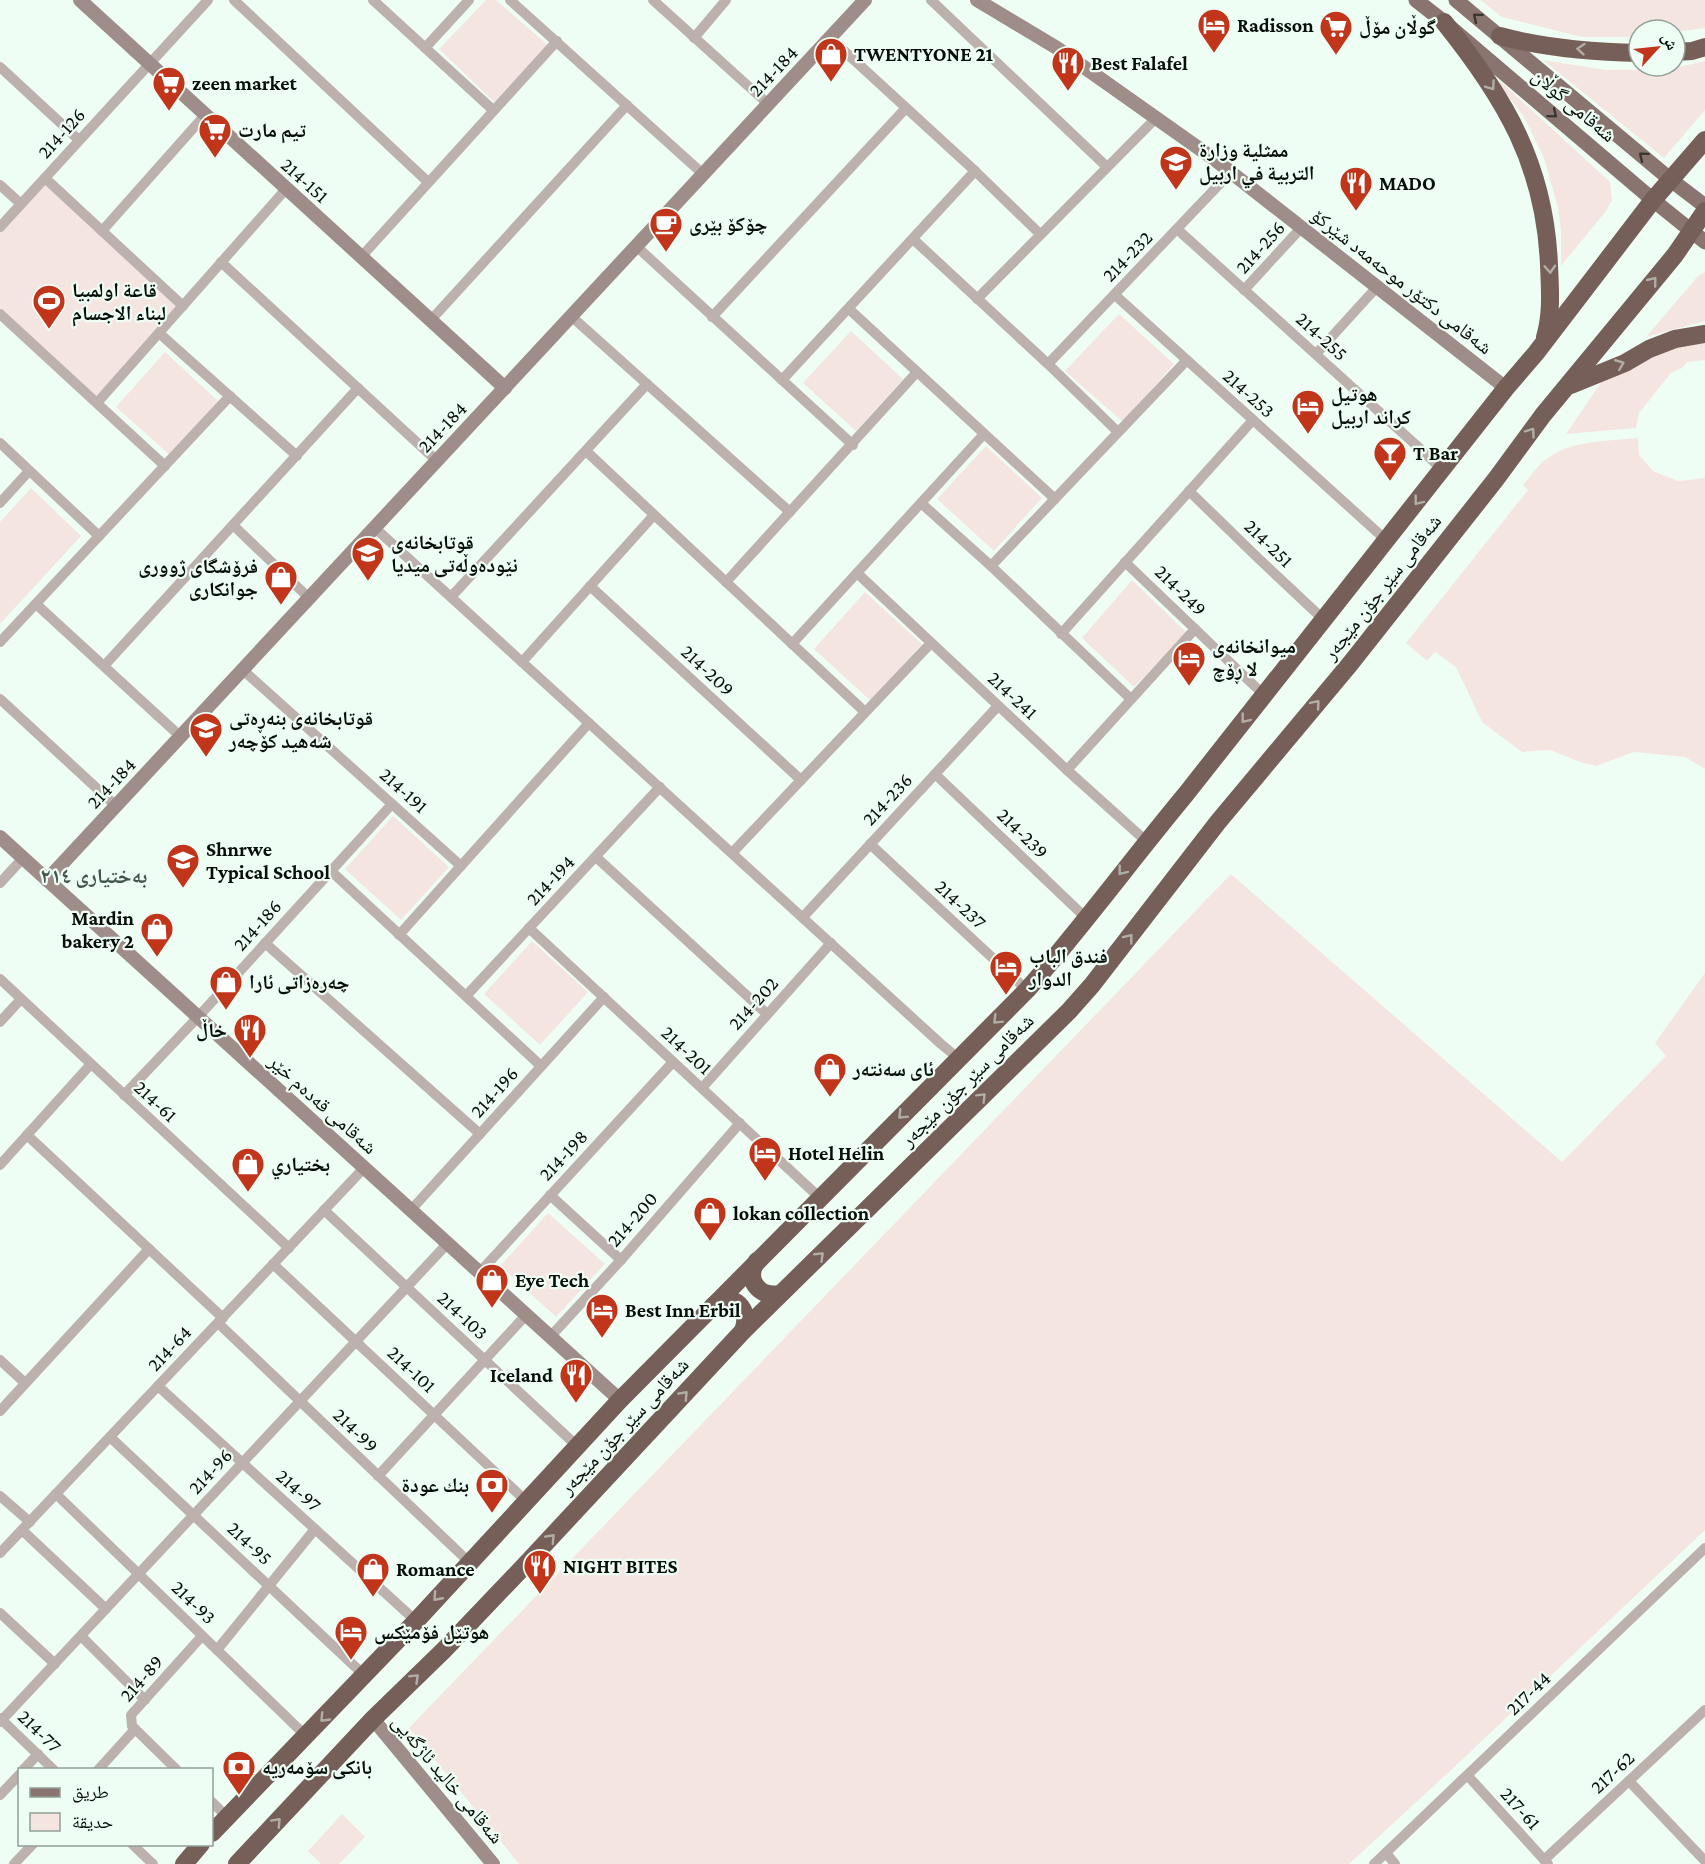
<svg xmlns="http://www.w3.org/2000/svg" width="1705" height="1864" font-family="'Crimson Pro','Noto Naskh Arabic',serif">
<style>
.green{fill:#f5e5e1}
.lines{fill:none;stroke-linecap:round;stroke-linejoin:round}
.street{stroke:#bdb1ae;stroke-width:10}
.secondary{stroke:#9f8d89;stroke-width:14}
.primary{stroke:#89746f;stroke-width:15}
.highway{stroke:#765e59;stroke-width:18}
.oneway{stroke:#3a3732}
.oneway2{stroke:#b2aea7}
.labels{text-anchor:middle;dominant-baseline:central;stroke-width:4.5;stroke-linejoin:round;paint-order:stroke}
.poi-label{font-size:20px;font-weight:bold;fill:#060e09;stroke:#effef5;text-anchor:start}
.street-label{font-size:20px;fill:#060e09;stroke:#effef5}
.neighbourhood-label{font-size:21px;font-weight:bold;fill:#41564a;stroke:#effef5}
</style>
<rect width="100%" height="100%" fill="#effef5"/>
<!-- green -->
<g class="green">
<path d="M486 0H496L548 45 494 102 439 49Z"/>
<path d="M1480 0H1705V28L1675 32V30H1639V37H1582L1502 17Z"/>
<path d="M1543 60 1606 70 1670 69 1705 61V110L1664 158Z"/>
<path d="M1499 80 1610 182 1612 200 1606 211 1561 266V231L1558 208 1544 158 1524 117 1500 86Z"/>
<path d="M45 178 183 306 97 403 0 316V227Z"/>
<path d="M1705 272V321L1646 337 1698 276Z"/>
<path d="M1119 314 1174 364 1123 422 1065 371Z"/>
<path d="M851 331 903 379 856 431 803 383Z"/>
<path d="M1705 341V360L1687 362 1682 368 1671 373 1639 413 1636 428 1566 434 1604 378 1675 347Z"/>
<path d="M165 352 219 402 171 456 116 407Z"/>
<path d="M1638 438 1639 455 1653 471 1678 481 1705 478V769L1685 757 1634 752 1596 766 1583 763 1550 750 1522 752 1482 722 1456 667 1435 652 1427 661 1406 643 1528 490 1523 485C1530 477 1537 466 1545 460 1570 440 1607 441 1638 438Z"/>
<path d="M986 446 1042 498 994 551 937 499Z"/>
<path d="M31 488 81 536 0 624V522Z"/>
<path d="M1132 580 1187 633 1134 687 1082 638Z"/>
<path d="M865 592 922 644 871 701 814 649Z"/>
<path d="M393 816 449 867 401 920 345 869Z"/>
<path d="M1231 874 1562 1162 1666 1056 1655 1043 1705 973V1530L1449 1772 1349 1864H519L409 1728Z"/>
<path d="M532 941 588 992 540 1045 484 994Z"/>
<path d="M548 1213 605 1264 556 1317 500 1266Z"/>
<path d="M342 1814 365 1837 339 1864H321L308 1851Z"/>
</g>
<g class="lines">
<!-- street -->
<g class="street">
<path d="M234 0 428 182"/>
<path d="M373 0 493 110"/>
<path d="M510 0 703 174"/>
<path d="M653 0 768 104"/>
<path d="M931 0 1107 167"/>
<path d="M694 38 726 0"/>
<path d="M830 38 975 171 1040 234"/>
<path d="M425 48 469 0"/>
<path d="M0 67 79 140"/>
<path d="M45 178 183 306"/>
<path d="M0 185 21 204"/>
<path d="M0 227 208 0"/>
<path d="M1177 229 1427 455 1442 470"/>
<path d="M102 231 205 115"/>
<path d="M913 239 1048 364 1118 432"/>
<path d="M636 246 853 445"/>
<path d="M361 257 557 41"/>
<path d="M221 262 437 461"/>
<path d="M1244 290 1301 228"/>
<path d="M1115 295 1387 541"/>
<path d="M977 299 1156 118"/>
<path d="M849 309 1055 499"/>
<path d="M0 314 165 466"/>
<path d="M571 316 790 512"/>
<path d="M712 317 906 108"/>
<path d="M431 320 627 105"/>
<path d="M159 333 297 456"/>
<path d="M1316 354 1376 288"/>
<path d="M1048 364 1231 172"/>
<path d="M782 380 975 171"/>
<path d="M97 403 286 189"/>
<path d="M0 443 99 536"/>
<path d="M586 451 865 712"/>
<path d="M1189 491 1259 559 1324 620"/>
<path d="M0 503 29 471"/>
<path d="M921 503 991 566 1131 699"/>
<path d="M233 525 309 598"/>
<path d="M375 528 941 1044 958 1058"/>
<path d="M1125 562 1264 695"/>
<path d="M991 566 1187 360"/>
<path d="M857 573 1067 770 1146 841"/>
<path d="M726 582 917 372"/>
<path d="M590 586 801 780"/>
<path d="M451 597 647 384"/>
<path d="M36 604 181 737"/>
<path d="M1061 634 1253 420"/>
<path d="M0 642 230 396"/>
<path d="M792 644 984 434"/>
<path d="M522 662 654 515"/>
<path d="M104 666 358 388"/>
<path d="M243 670 461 866"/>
<path d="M0 699 116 806"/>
<path d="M1067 770 1195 629"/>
<path d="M935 774 1086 918"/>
<path d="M870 844 1027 990"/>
<path d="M732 853 931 643"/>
<path d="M596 857 767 1014"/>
<path d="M331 871 541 1066"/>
<path d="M0 883 23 858"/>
<path d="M803 917 998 706"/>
<path d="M529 928 820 1198"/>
<path d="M399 935 589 723"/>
<path d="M265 943 480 1134"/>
<path d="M0 979 289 1248"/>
<path d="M466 996 660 787"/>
<path d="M0 1022 21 999"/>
<path d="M702 1088 831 943"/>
<path d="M124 1095 198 1017 392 804"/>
<path d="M27 1135 223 1318"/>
<path d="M0 1165 91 1064"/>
<path d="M550 1195 621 1260"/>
<path d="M324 1210 577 1446"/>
<path d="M411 1210 604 997"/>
<path d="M273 1264 526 1501"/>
<path d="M479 1273 673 1062"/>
<path d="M218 1323 469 1562"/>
<path d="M550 1337 621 1260 740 1123"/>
<path d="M0 1360 25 1383"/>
<path d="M158 1386 416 1621"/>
<path d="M0 1411 149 1249"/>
<path d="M110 1437 364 1675"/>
<path d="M378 1476 526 1315"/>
<path d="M56 1494 306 1736"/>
<path d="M0 1496 30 1522"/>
<path d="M22 1530 106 1609"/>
<path d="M0 1553 364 1168"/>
<path d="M0 1613 55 1664"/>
<path d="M81 1636 145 1700"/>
<path d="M217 1650 315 1529"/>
<path d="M0 1718 54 1770"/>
<path d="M0 1722 447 1244"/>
<path d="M23 1770 38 1754"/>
<path d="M98 1770 135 1729"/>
<path d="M177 1770 132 1726 131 1715 202 1636"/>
<path d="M1468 1776 1548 1864"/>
<path d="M1629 1781 1705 1861"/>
<path d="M0 1795 20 1774"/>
<path d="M212 1802 226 1816"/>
<path d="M132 1844 153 1864"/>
<path d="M1386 1853 1395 1864"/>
<path d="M1544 1860 1705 1710"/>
<path d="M14 1864 33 1844"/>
<path d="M1374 1864 1705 1548"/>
</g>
<!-- secondary -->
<g class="secondary">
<path d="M80 0 505 388"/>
<path d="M977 0 1057 48 1214 159 1506 388"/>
<path d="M0 837 620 1400"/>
<path d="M47 880 865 0"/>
<path d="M373 1719 493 1864"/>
</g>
<!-- primary -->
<g class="primary">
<path d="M1416 0 1444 22 1653 200 1705 242"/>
<path d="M1456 0 1671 180 1705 206"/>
</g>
<!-- highway -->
<g class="highway">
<path d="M1444 22C1505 98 1545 165 1549 265 1550 289 1552 314 1545 337"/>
<path d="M1500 36C1544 48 1593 52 1639 53"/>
<path d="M1675 52 1692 51 1705 47"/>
<path d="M1571 385 1625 363 1649 349 1675 339 1705 334"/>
<path d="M757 1261C744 1279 759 1298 780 1294"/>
<path d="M714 1305C733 1290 752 1310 743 1331"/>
<path d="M212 1833 416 1621 620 1400 1027 990C1082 927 1132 859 1186 794L1506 388 1536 353 1653 200 1705 140"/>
<path d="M184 1864 201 1844"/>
<path d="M237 1864 373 1719 444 1650 527 1563 743 1331 1069 1011 1092 985 1218 822 1350 664 1496 479 1543 415 1675 255 1705 211"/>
</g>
</g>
<!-- one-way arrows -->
<defs><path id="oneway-chevron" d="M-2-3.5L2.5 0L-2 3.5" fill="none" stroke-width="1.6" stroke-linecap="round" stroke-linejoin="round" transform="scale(1.5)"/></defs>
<g class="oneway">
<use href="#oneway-chevron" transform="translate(1477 17) rotate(-140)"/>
<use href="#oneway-chevron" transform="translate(1553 114) rotate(40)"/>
<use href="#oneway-chevron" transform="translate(1643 156) rotate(-140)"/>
</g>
<g class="oneway2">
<use href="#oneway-chevron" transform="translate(1581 49) rotate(-175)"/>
<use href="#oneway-chevron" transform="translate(1491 86) rotate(55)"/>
<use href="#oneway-chevron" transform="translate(1550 269) rotate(87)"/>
<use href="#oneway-chevron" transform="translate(1653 281) rotate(-51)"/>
<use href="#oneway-chevron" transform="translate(1620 364) rotate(-22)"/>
<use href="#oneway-chevron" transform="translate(1531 432) rotate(-54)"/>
<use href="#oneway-chevron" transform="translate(1418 501) rotate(128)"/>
<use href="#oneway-chevron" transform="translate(1316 704) rotate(-50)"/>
<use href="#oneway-chevron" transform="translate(1245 719) rotate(128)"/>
<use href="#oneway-chevron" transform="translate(1122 871) rotate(128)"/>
<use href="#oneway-chevron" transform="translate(1129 938) rotate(-52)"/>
<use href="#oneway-chevron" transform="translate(997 1020) rotate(135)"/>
<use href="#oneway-chevron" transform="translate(982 1097) rotate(-45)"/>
<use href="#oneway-chevron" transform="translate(902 1115) rotate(135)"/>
<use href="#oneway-chevron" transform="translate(820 1256) rotate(-44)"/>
<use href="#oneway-chevron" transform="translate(684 1395) rotate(-47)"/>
<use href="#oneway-chevron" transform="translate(551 1538) rotate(-47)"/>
<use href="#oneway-chevron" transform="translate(437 1597) rotate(132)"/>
<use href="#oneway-chevron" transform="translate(415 1678) rotate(-44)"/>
<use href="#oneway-chevron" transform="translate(324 1718) rotate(134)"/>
<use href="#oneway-chevron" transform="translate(277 1822) rotate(-47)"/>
</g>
<!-- icons -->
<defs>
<g id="hotel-pin" transform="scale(1.725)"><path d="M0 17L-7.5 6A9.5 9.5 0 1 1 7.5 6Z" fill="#c1361b" stroke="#effef5"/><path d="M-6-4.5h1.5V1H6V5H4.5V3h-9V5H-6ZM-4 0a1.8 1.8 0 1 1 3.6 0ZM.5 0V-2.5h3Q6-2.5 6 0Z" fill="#fff"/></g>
<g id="supermarket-pin" transform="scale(1.725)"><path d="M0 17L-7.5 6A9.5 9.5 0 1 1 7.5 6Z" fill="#c1361b" stroke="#effef5"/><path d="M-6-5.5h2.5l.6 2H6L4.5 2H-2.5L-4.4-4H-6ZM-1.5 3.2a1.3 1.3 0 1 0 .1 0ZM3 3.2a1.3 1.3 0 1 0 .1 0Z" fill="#fff"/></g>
<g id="shop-pin" transform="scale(1.725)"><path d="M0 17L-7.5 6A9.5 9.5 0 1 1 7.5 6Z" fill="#c1361b" stroke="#effef5"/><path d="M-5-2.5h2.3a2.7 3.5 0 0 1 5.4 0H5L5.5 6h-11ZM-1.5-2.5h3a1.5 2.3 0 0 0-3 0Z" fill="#fff"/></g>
<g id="restaurant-pin" transform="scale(1.725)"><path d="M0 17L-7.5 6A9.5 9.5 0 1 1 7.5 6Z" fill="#c1361b" stroke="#effef5"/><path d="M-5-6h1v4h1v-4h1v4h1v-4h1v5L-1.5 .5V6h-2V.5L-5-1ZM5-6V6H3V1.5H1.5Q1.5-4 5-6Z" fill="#fff"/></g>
<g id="university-pin" transform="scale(1.725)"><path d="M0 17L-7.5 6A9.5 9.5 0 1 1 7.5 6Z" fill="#c1361b" stroke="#effef5"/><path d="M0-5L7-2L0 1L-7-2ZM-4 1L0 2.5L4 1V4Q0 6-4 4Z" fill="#fff"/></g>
<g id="cafe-pin" transform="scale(1.725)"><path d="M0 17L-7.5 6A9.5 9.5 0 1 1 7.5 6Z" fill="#c1361b" stroke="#effef5"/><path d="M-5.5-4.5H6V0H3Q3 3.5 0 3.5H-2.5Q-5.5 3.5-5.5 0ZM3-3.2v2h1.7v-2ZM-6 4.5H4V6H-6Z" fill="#fff"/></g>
<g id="stadium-pin" transform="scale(1.725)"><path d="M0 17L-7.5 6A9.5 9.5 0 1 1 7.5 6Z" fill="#c1361b" stroke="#effef5"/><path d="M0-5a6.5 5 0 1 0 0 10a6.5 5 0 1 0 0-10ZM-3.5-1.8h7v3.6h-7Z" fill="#fff"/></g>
<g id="bar-pin" transform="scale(1.725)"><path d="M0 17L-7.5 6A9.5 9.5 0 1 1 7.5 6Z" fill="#c1361b" stroke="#effef5"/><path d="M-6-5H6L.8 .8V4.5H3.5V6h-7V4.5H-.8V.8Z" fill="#fff"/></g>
<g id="school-pin" transform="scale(1.725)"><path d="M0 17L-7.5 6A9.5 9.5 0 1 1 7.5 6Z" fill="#c1361b" stroke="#effef5"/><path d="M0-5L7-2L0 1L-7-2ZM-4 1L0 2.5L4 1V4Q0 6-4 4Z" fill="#fff"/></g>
<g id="bank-pin" transform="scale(1.725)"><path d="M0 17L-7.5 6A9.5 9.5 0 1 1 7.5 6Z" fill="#c1361b" stroke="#effef5"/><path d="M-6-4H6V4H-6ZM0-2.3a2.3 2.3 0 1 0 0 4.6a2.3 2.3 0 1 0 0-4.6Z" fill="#fff"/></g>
</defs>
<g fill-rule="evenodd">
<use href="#hotel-pin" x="1214" y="25"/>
<use href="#supermarket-pin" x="1336" y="27"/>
<use href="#shop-pin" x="831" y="54"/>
<use href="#restaurant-pin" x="1068" y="63"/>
<use href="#supermarket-pin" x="169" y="83"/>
<use href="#supermarket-pin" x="215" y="130"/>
<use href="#university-pin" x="1176" y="162"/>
<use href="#restaurant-pin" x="1356" y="183"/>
<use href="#cafe-pin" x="666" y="224"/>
<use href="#stadium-pin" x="49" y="301"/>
<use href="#hotel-pin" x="1308" y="406"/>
<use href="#bar-pin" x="1390" y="453"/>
<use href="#school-pin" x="368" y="553"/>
<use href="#shop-pin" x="281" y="577"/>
<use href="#hotel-pin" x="1189" y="658"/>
<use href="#school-pin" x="206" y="729"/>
<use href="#school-pin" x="183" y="860"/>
<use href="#shop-pin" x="157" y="929"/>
<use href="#hotel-pin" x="1006" y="967"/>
<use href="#shop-pin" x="226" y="982"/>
<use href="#restaurant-pin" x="250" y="1030"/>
<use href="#shop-pin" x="830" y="1069"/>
<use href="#hotel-pin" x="765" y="1153"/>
<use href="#shop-pin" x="248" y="1164"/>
<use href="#shop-pin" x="710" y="1213"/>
<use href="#shop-pin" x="492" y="1280"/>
<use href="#hotel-pin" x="602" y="1310"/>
<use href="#restaurant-pin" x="576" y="1375"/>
<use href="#bank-pin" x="492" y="1485"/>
<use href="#restaurant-pin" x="540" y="1566"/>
<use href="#shop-pin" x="373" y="1569"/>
<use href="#hotel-pin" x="351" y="1632"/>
<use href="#bank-pin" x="239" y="1767"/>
</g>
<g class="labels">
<!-- poi labels -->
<g class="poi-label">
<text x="1237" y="25">Radisson</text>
<text x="1359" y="27">گوڵان مۆڵ</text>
<text x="854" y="54">TWENTYONE 21</text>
<text x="1091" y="63">Best Falafel</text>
<text x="192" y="83">zeen market</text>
<text x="238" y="130">تيم مارت</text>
<text x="1199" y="150">ممثلية وزارة<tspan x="1199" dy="23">التربية في اربيل</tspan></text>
<text x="1379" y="183">MADO</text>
<text x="689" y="224">چۆکۆ بێری</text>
<text x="72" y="290">قاعة اولمبيا<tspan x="72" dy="23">لبناء الاجسام</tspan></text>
<text x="1331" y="394">هوتيل<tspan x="1331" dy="23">كراند اربيل</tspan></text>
<text x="1413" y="453">T Bar</text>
<text x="391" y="542">قوتابخانەی<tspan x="391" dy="23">نێودەوڵەتی میدیا</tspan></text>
<text x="258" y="566" text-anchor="end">فرۆشگای ژووری<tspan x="258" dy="23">جوانکاری</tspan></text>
<text x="1212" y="646">میوانخانەی<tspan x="1212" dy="23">لا ڕۆچ</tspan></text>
<text x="229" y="718">قوتابخانەی بنەڕەتی<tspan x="229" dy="23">شەهید کۆچەر</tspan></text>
<text x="206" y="849">Shnrwe<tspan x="206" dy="23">Typical School</tspan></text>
<text x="134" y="918" text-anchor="end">Mardin<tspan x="134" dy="23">bakery 2</tspan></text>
<text x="1029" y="956">فندق الباب<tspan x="1029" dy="23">الدوار</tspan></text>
<text x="249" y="982">چەرەزاتی ئارا</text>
<text x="227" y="1030" text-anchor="end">خاڵ</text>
<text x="853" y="1069">ئای سەنتەر</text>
<text x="788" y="1153">Hotel Helin</text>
<text x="271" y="1164">بختياري</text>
<text x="733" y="1213">lokan collection</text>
<text x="515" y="1280">Eye Tech</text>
<text x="625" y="1310">Best Inn Erbil</text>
<text x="553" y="1375" text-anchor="end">Iceland</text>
<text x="469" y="1485" text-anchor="end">بنك عودة</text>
<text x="563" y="1566">NIGHT BITES</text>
<text x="396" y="1569">Romance</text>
<text x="374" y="1632">هوتێل فۆمێکس</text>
<text x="262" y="1767">بانکی سۆمەریە</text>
</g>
<!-- street labels -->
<g class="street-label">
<text transform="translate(773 71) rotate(-47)">214-184</text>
<text transform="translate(1574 105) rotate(40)">شەقامی گوڵان</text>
<text transform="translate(61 133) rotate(-48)">214-126</text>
<text transform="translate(305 180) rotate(42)">214-151</text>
<text transform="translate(1260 247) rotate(-48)">214-256</text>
<text transform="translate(1127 256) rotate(-46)">214-232</text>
<text transform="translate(1402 281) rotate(38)">شەقامی دکتۆر موحەمەد شێرکۆ</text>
<text transform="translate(1322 336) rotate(42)">214-255</text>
<text transform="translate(1249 393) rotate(42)">214-253</text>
<text transform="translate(442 427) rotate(-47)">214-184</text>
<text transform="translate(1269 543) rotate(44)">214-251</text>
<text transform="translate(1382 587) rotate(-52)">شەقامی سێر جۆن مێجەر</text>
<text transform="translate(1181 590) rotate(44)">214-249</text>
<text transform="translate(708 670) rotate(43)">214-209</text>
<text transform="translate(1013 695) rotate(43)">214-241</text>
<text transform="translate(111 783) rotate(-47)">214-184</text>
<text transform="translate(404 790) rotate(42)">214-191</text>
<text transform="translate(887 799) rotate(-47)">214-236</text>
<text transform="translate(1023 833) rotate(44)">214-239</text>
<text transform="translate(550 880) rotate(-47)">214-194</text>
<text transform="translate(961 904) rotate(43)">214-237</text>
<text transform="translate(257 925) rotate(-48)">214-186</text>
<text transform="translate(753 1003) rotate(-48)">214-202</text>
<text transform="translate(687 1050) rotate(43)">214-201</text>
<text transform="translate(967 1080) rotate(-45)">شەقامی سێر جۆن مێجەر</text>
<text transform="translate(494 1092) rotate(-48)">214-196</text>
<text transform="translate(156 1101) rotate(43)">214-61</text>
<text transform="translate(323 1104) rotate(42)">شەقامی قەدەم خێر</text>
<text transform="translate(563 1155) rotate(-47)">214-198</text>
<text transform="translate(632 1219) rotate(-49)">214-200</text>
<text transform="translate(463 1315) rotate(43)">214-103</text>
<text transform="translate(169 1348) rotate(-47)">214-64</text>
<text transform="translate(412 1369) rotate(43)">214-101</text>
<text transform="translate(624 1426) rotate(-47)">شەقامی سێر جۆن مێجەر</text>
<text transform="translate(356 1430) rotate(44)">214-99</text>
<text transform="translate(210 1471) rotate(-47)">214-96</text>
<text transform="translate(299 1490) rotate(42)">214-97</text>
<text transform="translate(250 1543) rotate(43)">214-95</text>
<text transform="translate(194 1602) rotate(44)">214-93</text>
<text transform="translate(141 1678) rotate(-49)">214-89</text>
<text transform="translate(1528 1693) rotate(-44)">217-44</text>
<text transform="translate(40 1731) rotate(44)">214-77</text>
<text transform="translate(1612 1772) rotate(-43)">217-62</text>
<text transform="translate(448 1779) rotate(50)">شەقامی خالید ئاژگەیی</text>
<text transform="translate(1521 1808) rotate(48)">217-61</text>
</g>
<!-- neighbourhood labels -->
<g class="neighbourhood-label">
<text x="94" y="876">بەختیاری ٢١٤</text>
</g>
</g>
<!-- legend -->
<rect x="18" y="1768" width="195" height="78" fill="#effef5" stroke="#929e97" stroke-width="1.5"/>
<rect x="30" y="1788" width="30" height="9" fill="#89746f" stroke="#929e97" stroke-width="1.5"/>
<text x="72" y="1798" font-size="18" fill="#060e09">طريق</text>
<rect x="30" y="1813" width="30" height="18" fill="#f5e5e1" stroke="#929e97" stroke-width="1.5"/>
<text x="72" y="1828" font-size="18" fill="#060e09">حديقة</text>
<!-- north arrow -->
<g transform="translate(1657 48) rotate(63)"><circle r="28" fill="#effef5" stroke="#929e97" stroke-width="1.5"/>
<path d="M0-4.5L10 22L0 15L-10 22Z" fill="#c1361b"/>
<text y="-9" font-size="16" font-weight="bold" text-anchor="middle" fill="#060e09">ش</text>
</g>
</svg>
